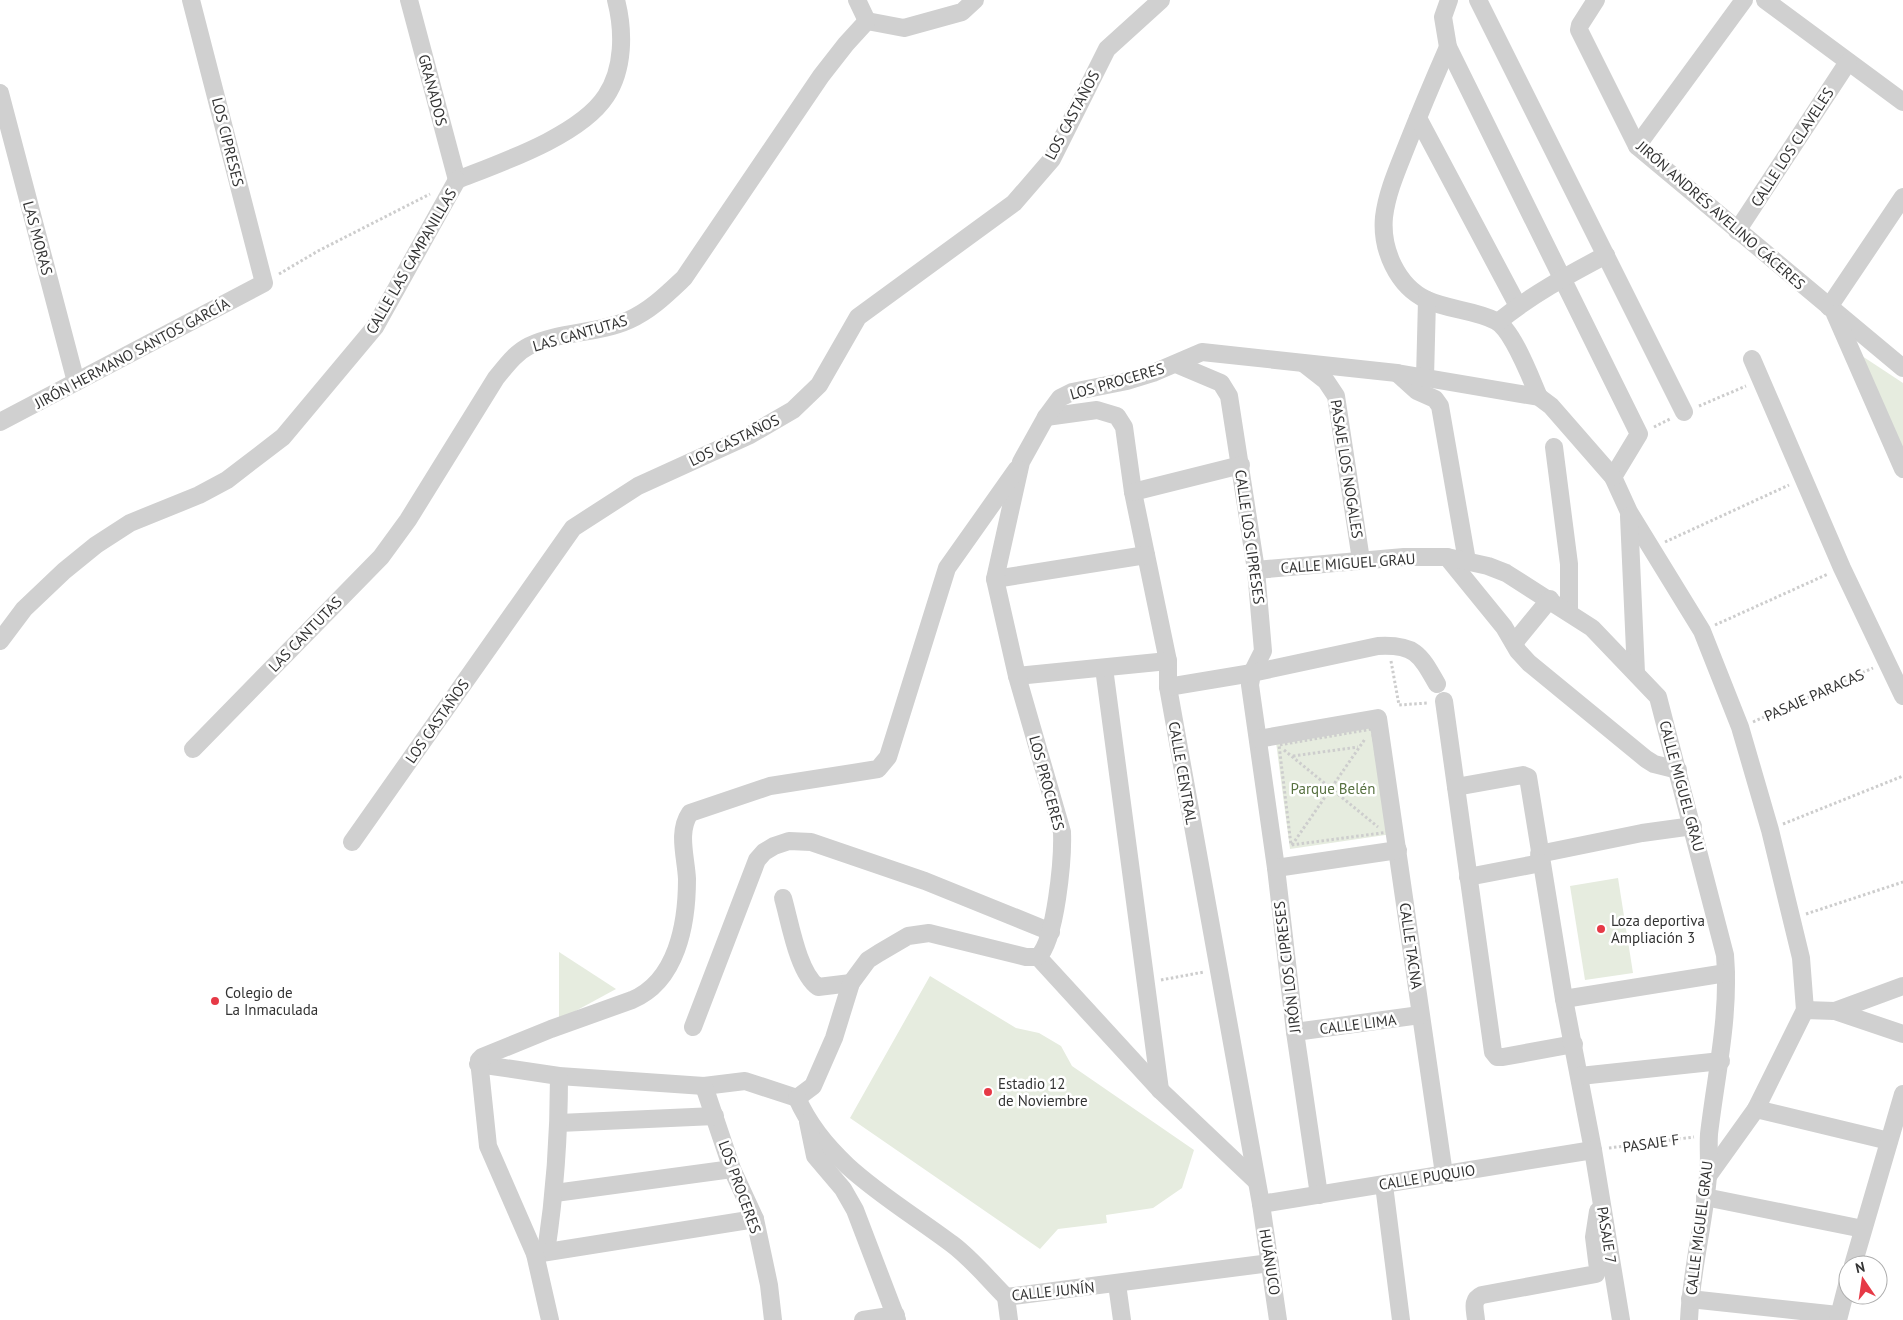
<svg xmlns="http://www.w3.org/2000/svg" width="1903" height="1320" font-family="'PT Sans',sans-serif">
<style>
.green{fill:#e6ecdf}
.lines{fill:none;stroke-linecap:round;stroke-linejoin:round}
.path{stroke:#cdcdcd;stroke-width:3;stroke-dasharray:2.5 2.5;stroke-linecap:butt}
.minor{stroke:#d0d0d0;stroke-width:18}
.poi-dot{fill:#e63946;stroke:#fff;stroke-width:2}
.labels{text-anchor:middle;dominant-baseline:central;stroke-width:5;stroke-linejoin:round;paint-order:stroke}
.street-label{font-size:15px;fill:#333;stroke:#fff}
.park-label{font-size:15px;fill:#56703f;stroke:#fff}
.poi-label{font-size:15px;fill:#333;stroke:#fff;text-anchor:start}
</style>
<rect width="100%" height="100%" fill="#fff"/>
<!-- green -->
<g class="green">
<path d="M1859 354 1903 383V452Z"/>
<path d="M1375 726 1392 834 1290 849 1276 742Z"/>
<path d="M1618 878 1633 973 1585 980 1570 886Z"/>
<path d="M559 952 616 989 559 1020Z"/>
<path d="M930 976 1016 1028 1039 1033 1061 1046 1072 1066 1194 1150 1182 1188 1153 1208 1106 1215 1107 1223 1058 1229 1040 1249 850 1118Z"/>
</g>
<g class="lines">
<!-- path -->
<g class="path">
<path d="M279 274 318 251 430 194"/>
<path d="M1699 406 1746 386"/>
<path d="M1654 427 1670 419"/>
<path d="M1665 542 1789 485"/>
<path d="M1715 625 1828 574"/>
<path d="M1391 661 1399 705 1428 703"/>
<path d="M1753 722 1873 668"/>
<path d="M1372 729 1389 832 1291 845 1279 745Z"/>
<path d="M1284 750 1378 827"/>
<path d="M1293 756 1358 747"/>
<path d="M1783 824 1903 776"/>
<path d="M1292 845 1365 739"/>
<path d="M1806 914 1903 882"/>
<path d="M1161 980 1204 972"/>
<path d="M1609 1148 1694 1137"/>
</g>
<!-- minor -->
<g class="minor">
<path d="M409 0 457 180"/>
<path d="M857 0 867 21"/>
<path d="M1449 0 1443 17 1448 47 1639 434 1613 477 1629 512 1702 631 1740 727 1770 830 1801 958 1805 1010 1756 1109 1708 1176"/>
<path d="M1478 0 1684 412"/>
<path d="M1596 0 1580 25 1579 30 1637 146 1903 368"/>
<path d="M1765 0 1903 102"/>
<path d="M867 21 904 28 962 12 975 0"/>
<path d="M1448 47C1434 79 1420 112 1407 145 1398 168 1387 192 1384 217 1381 249 1397 286 1427 300 1449 310 1475 310 1496 321 1513 330 1531 379 1539 397"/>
<path d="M0 93 76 382"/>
<path d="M1418 118 1518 306"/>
<path d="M1637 146 1744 0"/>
<path d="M457 180C500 163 580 136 606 96 624 69 624 31 616 0"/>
<path d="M1737 231 1848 62"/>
<path d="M1829 307 1903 197"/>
<path d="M1835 314 1903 469"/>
<path d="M1498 322C1531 295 1568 275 1606 255"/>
<path d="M1752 359 1842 568 1903 696"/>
<path d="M1303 363 1326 381 1336 396 1361 560"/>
<path d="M1176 364 1221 383 1229 396 1256 570 1263 651 1252 673 1250 685 1276 868 1295 1032 1319 1195"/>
<path d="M1397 373 1417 391 1435 399 1440 406 1467 561"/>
<path d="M1425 378 1427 300"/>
<path d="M1046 417 1097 410 1117 416 1124 427 1133 492 1168 661V687L1261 1204 1278 1320"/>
<path d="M0 422 264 283 191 0"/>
<path d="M1554 447 1569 564V612"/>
<path d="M1133 492 1241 465"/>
<path d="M1629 516 1636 673"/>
<path d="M1447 557 1504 627 1518 651 1529 663 1646 759 1654 764 1678 770"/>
<path d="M1256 570 1404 557H1447L1488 566 1506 573 1592 628 1658 697 1725 955C1730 1016 1716 1074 1709 1134 1708 1148 1710 1162 1708 1176 1704 1224 1691 1271 1689 1320"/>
<path d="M995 579 1146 555"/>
<path d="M0 641 24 609 64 571 96 545 130 523 199 495 227 480 283 437 375 327 457 180"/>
<path d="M1514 643 1550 599"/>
<path d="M1104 668 1160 1090"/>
<path d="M1017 676 1168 661"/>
<path d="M1168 687 1252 673 1378 646C1415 644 1420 654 1437 684"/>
<path d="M1444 701 1493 1052 1497 1057H1503L1574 1044"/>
<path d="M1258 739 1378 718 1444 1174"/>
<path d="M193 749 381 557 408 520 496 378C506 366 515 353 529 346 560 331 598 334 629 320 651 310 667 294 684 278L821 76 846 44 867 21"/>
<path d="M1456 787 1523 775 1528 777 1564 999 1593 1150 1621 1320"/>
<path d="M352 842 573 528 638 486 750 435 793 410 819 385 858 317 1014 203 1052 159 1107 49 1161 0"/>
<path d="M1539 854 1642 833 1693 826"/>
<path d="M1276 868 1398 850"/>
<path d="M1468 877 1541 863"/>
<path d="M783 898C790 922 798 973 818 987L851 983"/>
<path d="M1038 957 1160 1090 1255 1180"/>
<path d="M1564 999 1726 973"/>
<path d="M1805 1010 1835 1011 1903 1034"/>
<path d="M1835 1011 1903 986"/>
<path d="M693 1027 757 860 764 852 774 846 789 841 811 842 925 881 1051 932"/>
<path d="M1295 1032 1420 1015"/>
<path d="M478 1064 559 1076 704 1086 745 1081 797 1098 813 1086 834 1038 851 983 868 960 879 953 908 936 929 933 1026 957H1038C1056 940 1063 858 1062 832L1017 676 995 579 1021 462 1046 417 1060 398 1072 392 1127 381 1153 373 1202 352 1397 373 1539 397 1551 406 1613 477"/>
<path d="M1580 1076 1721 1061"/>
<path d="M704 1086 732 1169 755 1219 769 1285 773 1320"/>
<path d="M797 1098C827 1166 895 1201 952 1244 972 1259 989 1280 1006 1297"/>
<path d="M1756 1109 1889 1141"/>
<path d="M808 1122 815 1156 843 1189 855 1210 897 1320"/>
<path d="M559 1123 715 1116"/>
<path d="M1384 1185 1401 1320"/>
<path d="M555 1193 732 1169"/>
<path d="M1705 1197 1863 1229"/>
<path d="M1261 1204 1593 1150"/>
<path d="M546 1252C555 1193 559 1136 559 1076"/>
<path d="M535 1254 755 1219"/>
<path d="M1853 1265 1903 1094"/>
<path d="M1117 1284 1122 1320"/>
<path d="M1006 1297 1270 1263"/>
<path d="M1006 1297 1009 1320"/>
<path d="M1690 1299 1838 1315"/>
<path d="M550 1320 535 1254 488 1146 479 1060 482 1057 551 1029 632 1000C677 981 687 924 687 879 686 857 677 832 690 813L770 786 878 769 888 757 947 568 1017 469"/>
<path d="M863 1320 896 1315"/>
<path d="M1476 1320C1475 1309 1471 1300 1482 1295L1596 1274 1598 1269 1594 1237 1598 1211"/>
<path d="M1838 1320 1848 1281"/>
</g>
</g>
<!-- markers -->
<g class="poi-dot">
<circle cx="1601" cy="929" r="5"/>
<circle cx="215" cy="1001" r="5"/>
<circle cx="988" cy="1092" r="5"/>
</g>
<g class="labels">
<!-- street labels -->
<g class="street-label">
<text transform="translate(433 90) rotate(75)">GRANADOS</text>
<text transform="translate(1072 115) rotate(-62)">LOS CASTAÑOS</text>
<text transform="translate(228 142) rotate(76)">LOS CIPRESES</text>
<text transform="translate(1792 147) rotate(-57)">CALLE LOS CLAVELES</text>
<text transform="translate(1721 215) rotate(41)">JIRÓN ANDRÉS AVELINO CÁCERES</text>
<text transform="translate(38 238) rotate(75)">LAS MORAS</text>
<text transform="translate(411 261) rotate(-60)">CALLE LAS CAMPANILLAS</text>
<text transform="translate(580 333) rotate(-16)">LAS CANTUTAS</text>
<text transform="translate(132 353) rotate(-28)">JIRÓN HERMANO SANTOS GARCÍA</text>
<text transform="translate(1117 381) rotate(-16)">LOS PROCERES</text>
<text transform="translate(734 440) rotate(-26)">LOS CASTAÑOS</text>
<text transform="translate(1347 469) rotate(81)">PASAJE LOS NOGALES</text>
<text transform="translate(1250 537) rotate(82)">CALLE LOS CIPRESES</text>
<text transform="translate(1348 563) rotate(-4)">CALLE MIGUEL GRAU</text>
<text transform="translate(305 634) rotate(-46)">LAS CANTUTAS</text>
<text transform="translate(1814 695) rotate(-24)">PASAJE PARACAS</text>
<text transform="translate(437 721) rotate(-55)">LOS CASTAÑOS</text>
<text transform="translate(1183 773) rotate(80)">CALLE CENTRAL</text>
<text transform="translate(1047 783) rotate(75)">LOS PROCERES</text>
<text transform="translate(1682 786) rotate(75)">CALLE MIGUEL GRAU</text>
<text transform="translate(1411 946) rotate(82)">CALLE TACNA</text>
<text transform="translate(1287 967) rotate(-97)">JIRÓN LOS CIPRESES</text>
<text transform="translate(1358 1024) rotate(-7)">CALLE LIMA</text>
<text transform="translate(1651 1143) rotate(-8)">PASAJE F</text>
<text transform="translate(1427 1177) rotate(-9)">CALLE PUQUIO</text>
<text transform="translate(740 1187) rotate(70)">LOS PROCERES</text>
<text transform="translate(1699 1228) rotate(-83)">CALLE MIGUEL GRAU</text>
<text transform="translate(1607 1235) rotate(81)">PASAJE 7</text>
<text transform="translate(1270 1262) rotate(81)">HUÁNUCO</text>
<text transform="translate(1053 1291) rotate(-6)">CALLE JUNÍN</text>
</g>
<!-- park labels -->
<g class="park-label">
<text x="1333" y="788">Parque Belén</text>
</g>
<!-- poi labels -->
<g class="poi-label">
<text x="1611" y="920">Loza deportiva<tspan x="1611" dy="17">Ampliación 3</tspan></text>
<text x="225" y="992">Colegio de<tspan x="225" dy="17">La Inmaculada</tspan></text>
<text x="998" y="1083">Estadio 12<tspan x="998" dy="17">de Noviembre</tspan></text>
</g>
</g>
<!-- north arrow -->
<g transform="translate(1863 1280) rotate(347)"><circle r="24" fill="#ffffff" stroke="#adadad"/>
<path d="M0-4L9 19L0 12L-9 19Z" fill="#e63946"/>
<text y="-8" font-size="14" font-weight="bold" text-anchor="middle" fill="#333333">N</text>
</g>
</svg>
